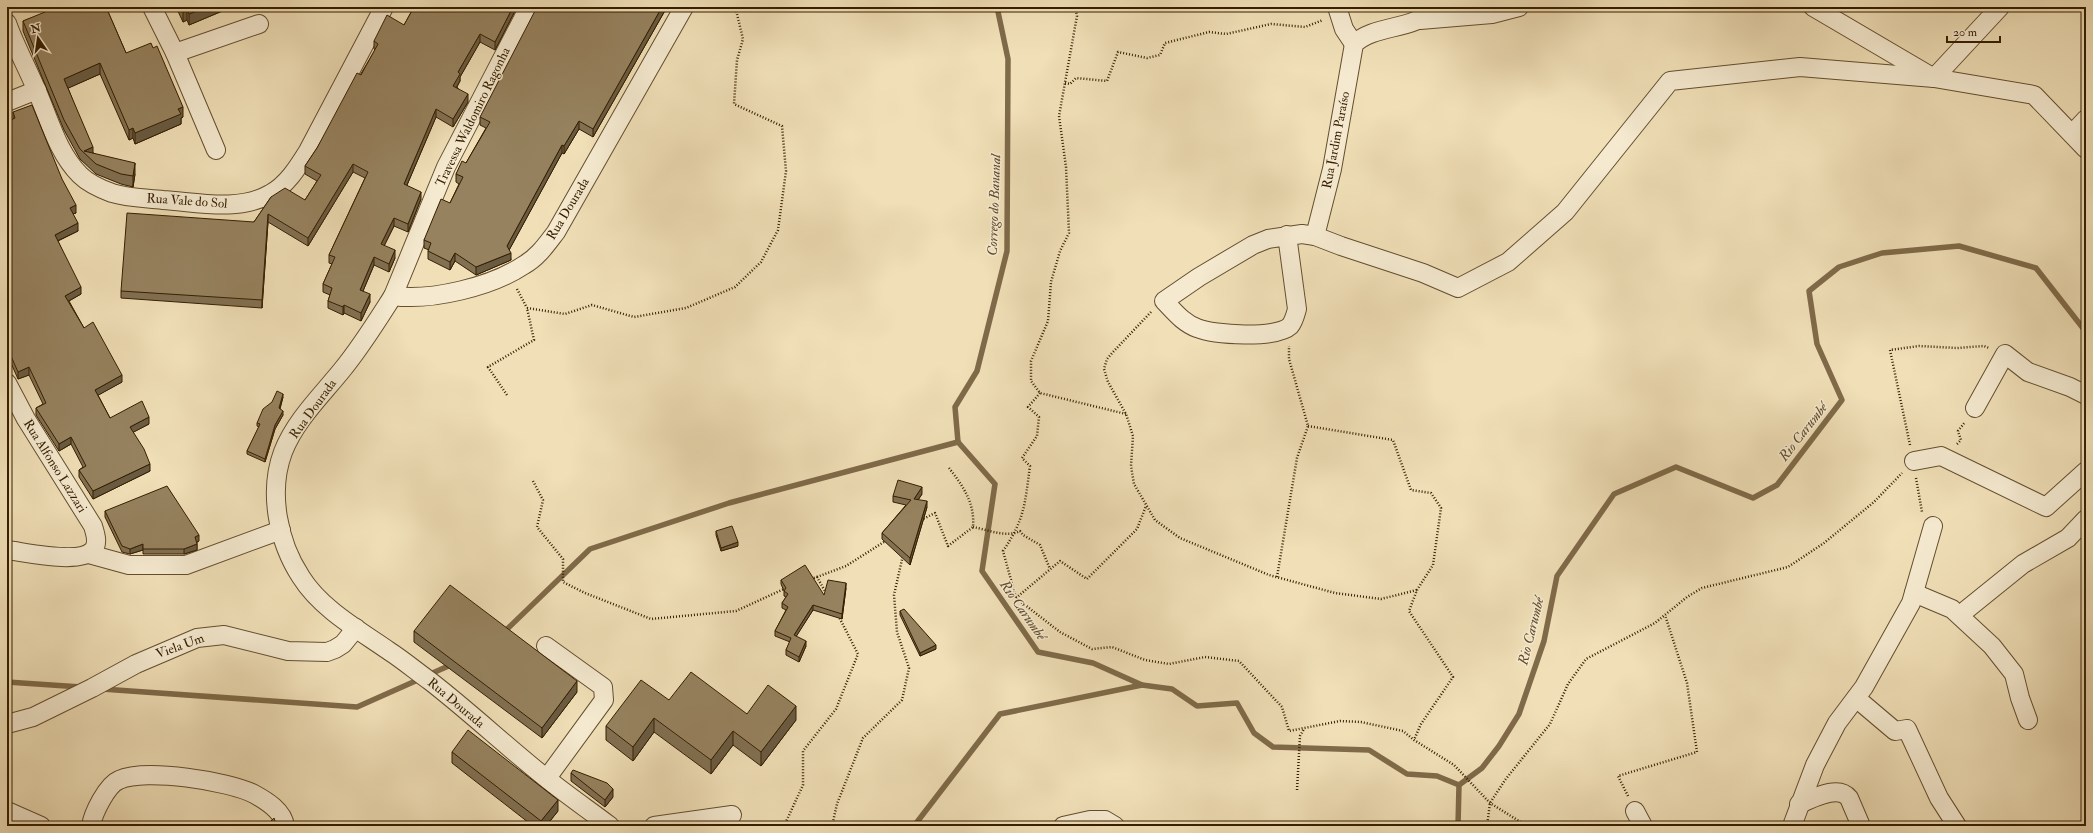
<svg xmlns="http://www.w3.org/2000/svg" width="2093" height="833" font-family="'IM FELL Double Pica',serif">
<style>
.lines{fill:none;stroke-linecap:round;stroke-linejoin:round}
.stream{stroke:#7f6a49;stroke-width:5.5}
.minor-casing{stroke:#644e2e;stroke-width:20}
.path{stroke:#351e00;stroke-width:2.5;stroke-dasharray:1 2;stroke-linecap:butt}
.minor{stroke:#f5ead0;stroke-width:18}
.wall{fill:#817052;stroke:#351e00}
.shaded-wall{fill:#695b42;stroke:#351e00}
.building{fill:#96825f;stroke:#351e00}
.labels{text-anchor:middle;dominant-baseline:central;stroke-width:3;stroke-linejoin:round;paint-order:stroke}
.street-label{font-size:13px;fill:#351e00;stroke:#f5ead0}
.water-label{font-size:14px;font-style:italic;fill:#604a2a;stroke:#f5ead0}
</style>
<rect width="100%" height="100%" fill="#f0dfb7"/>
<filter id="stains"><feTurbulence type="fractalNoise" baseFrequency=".005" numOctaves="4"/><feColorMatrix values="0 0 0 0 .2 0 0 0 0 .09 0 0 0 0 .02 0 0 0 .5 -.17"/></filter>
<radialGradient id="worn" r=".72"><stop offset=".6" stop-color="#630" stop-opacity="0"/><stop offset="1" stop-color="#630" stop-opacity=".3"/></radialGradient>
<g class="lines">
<!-- stream -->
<g class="stream">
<path d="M958 442 995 484 982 571 1038 652 1093 663 1142 685 1172 689 1197 706 1237 703 1254 733 1273 747 1369 750 1407 774 1437 776 1459 785 1482 768 1499 746 1519 714 1544 641 1557 576 1614 494 1676 467 1753 498 1777 485 1842 400 1817 344 1809 291 1839 267 1882 253 1959 246 2036 268 2086 332"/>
<path d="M958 442 955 407 977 371 1007 251 1008 59 997 7"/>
<path d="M502 634 590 549 729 503 958 442"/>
<path d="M428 675 453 664"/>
<path d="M7 682 81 687"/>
<path d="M102 689 357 707 420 679"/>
<path d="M914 826 1000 714 1142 685"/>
<path d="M1458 826 1459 785"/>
</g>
<!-- minor casing -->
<g class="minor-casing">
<g id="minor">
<path d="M152 7 175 53 216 150"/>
<path d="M1337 7 1344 29 1354 44"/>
<path d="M1813 7 1934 78 2034 95 2086 149"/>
<path d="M1420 20 1492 14 1519 7"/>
<path d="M7 23C15 46 27 67 36 89 49 118 57 152 80 175 88 183 101 189 112 193 128 198 146 198 163 200 196 202 239 212 270 194 287 185 298 167 308 151L384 7"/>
<path d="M175 53 259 24"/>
<path d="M7 102 37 90"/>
<path d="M2072 134 2086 119"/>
<path d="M1287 235 1297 309C1295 316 1294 321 1290 326 1276 339 1214 335 1197 328 1183 323 1174 311 1164 301L1199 277 1253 245 1268 239 1302 234 1315 236 1341 246 1423 273 1458 288 1508 262 1565 212 1670 81 1800 67 1934 78 2000 7"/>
<path d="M1315 236 1332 169 1354 44C1376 23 1414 32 1435 7"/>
<path d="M393 296 446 167 529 7"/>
<path d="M7 383 26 419 93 526C95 533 99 543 93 550 80 565 25 552 7 550"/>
<path d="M1975 408 2005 354 2028 372 2070 387 2086 395"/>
<path d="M1914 461 1941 456 2046 507 2086 471"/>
<path d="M89 554 129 565H186L281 530"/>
<path d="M1914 593 1952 609 1992 646 2014 674 2020 698 2028 720"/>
<path d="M1966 610 2023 564 2068 538 2086 519"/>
<path d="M546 646 603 687 604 700 547 778"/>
<path d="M1856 698 1895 731 1907 729 1939 798 1957 826"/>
<path d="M7 724 33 717 92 688 136 664 197 638 224 635 288 651 327 652 335 649 343 644 356 628"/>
<path d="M1799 804C1812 799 1838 784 1849 798L1861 826"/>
<path d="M7 811 41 826"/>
<path d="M1635 811 1643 826"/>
<path d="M91 826C93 813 107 785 119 780 145 768 229 781 254 794 267 801 283 811 285 826"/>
<path d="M610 826C589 810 567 795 546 778 507 747 470 712 430 681 416 671 403 660 389 651 359 630 321 609 301 577 278 542 268 492 283 452 295 421 321 396 342 370 361 347 377 321 393 296 431 301 491 287 524 265 538 257 546 245 556 232L684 7"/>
<path d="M654 826 732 815"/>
<path d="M1063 826 1090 820H1105L1115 826"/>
<path d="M1792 826 1815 765 1837 723 1864 687 1911 603 1933 526"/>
</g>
</g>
<!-- path -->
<g class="path">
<path d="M1075 7 1077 16 1059 116 1066 167 1069 233 1060 251 1051 282 1048 321 1031 361V381L1040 393 1126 414"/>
<path d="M1065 83 1070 84 1076 78 1107 81 1118 52 1147 58 1160 55 1165 43 1209 32 1226 34 1271 24 1305 27 1323 20"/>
<path d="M517 289 527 308"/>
<path d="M1151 312 1113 352 1107 359 1104 369 1108 382 1126 414 1133 436 1131 466 1134 484 1155 520 1180 538 1269 575 1335 593 1381 599 1417 590"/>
<path d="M1040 393 1028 407 1039 417 1037 436 1022 458 1030 466C1025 503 1025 519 1003 551L1016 598 1060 632 1092 649 1112 647 1145 660 1169 664 1205 657 1239 661 1282 707 1289 731 1340 721 1361 722 1403 731 1414 740 1454 765 1490 803 1527 826"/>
<path d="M507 395 488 367 534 340 527 308 565 314 592 305 634 317 686 308 735 287 761 262 778 230 786 171 782 126 734 104 737 60 743 39 736 10 732 7"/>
<path d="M1308 426 1393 440 1411 490 1431 493 1441 508 1433 565 1417 590 1409 611 1453 677 1421 724 1414 740"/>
<path d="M1957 444 1961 440 1958 431 1965 422"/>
<path d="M1910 445 1890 350 1919 346 1957 348 1984 346 1989 348"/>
<path d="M1916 478 1922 512"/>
<path d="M533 481 543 500 537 527 563 559V582L585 593 651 619 736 611 786 588"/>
<path d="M921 520 935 513 948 546 973 527C975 503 963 486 949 468"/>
<path d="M973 527C988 530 1007 538 1020 531L1023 535 1040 545 1050 569"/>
<path d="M817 577 846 566 887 540"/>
<path d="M1277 577 1297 458 1308 426 1289 359V346"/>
<path d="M811 579 817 577 826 593"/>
<path d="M1016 598 1060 561 1087 579 1137 529 1146 506"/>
<path d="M1297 790 1300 736 1304 729"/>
<path d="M1628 796 1618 776 1697 752 1687 683 1665 615"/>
<path d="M784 826 803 785V751L836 709 858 654 838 615"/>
<path d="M832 826 837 804 863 738 902 700 909 668 897 632 894 595 903 555"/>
<path d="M1487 826 1490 803 1505 780 1550 724 1568 684 1586 659 1655 623 1687 597 1702 588 1788 567 1824 543 1874 502 1902 473"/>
</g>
<!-- minor -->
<use href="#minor" class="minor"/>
</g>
<!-- wall -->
<g class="wall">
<path d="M46 7H106L126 53 183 117 181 118V124L135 144 133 138 129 140 100 74 68 88 93 153 135 174 133 187 121 184 96 174 80 159 64 130 23 31V21L44 13V10L46 9Z"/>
<path d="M176 7H232L189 25 187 20 183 22Z"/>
<path d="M414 7H517L495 50 480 42 460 77V81L457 87 468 102 453 127 436 117 407 185 421 199 408 232 394 226 384 246 395 258 389 272 374 265 363 291 370 302 361 321 344 313 343 315 328 308V301L330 295 323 292V284L332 264 329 263V255L365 178 353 172 308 246 268 222 262 308 121 298V291L254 222 271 197 305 200 317 181 305 174V166L317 148 375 50 374 49V41L404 25Z"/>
<path d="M667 7 593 137 579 129 564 154 562 153 509 250 511 260 476 275 455 261 450 270 428 259V251L429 250 424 248V240L450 203 459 184 456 182V174L466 163 486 128 480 125V117Z"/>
<path d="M13 112 76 213 73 214 78 231 58 241 81 294 69 301 84 328 122 382 98 395 110 418 149 424 133 432 150 471 93 499 79 477V470L83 467 71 444 59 451 36 415V408L43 404 29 375 18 379 7 354V122L13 119Z"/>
<path d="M283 397 280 409 283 415 275 429 265 462 247 454V451L259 427 257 426V423Z"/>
<path d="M922 494 918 500 927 507 910 565 882 539V533L906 505 893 502V496Z"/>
<path d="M105 511 199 541 197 542V550L184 554H143V550L130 554 122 552 105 517Z"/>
<path d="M716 531 738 546 721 551 716 535Z"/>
<path d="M781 580 824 595 846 588 842 619 813 610 796 636 806 646 799 662 786 655V650L790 642 775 636V631L786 610 782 608V603L786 597 784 596V591L781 584Z"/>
<path d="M900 611 936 649 920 656 900 615Z"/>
<path d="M414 631 577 692 542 738 414 642Z"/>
<path d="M669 700 747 714 796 720 761 766 733 745 711 774 654 732 633 761 606 740V726Z"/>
<path d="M452 752 558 811 546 826H533L452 763Z"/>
<path d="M571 773 613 797 605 807 571 781Z"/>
</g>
<!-- shaded-wall -->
<g class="shaded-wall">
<path d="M207 7H232L189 25V14Z"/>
<path d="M513 7H517L495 50V42Z"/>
<path d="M662 7H667L593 137V129Z"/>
<path d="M187 9V20L183 22V11Z"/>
<path d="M480 34V42L460 77V81L453 93V86L458 72Z"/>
<path d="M100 63V74L64 90V79Z"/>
<path d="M468 94V102L453 127V119Z"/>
<path d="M183 107V117L181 118V124L135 144V133L178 109Z"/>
<path d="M436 109V117L404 192V184Z"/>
<path d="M579 121V129L564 154V146Z"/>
<path d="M133 128V138L129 140V130Z"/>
<path d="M562 145V153L507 254V246Z"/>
<path d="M93 147V157L84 151Z"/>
<path d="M135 163V174L133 187V176Z"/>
<path d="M353 164V172L308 246V238Z"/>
<path d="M421 192V199L408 232V224Z"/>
<path d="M76 205V213L70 215V208Z"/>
<path d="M268 214V222L262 308V300Z"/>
<path d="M394 218V226L381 252V244Z"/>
<path d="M78 223V231L55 242V235Z"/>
<path d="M395 250V258L389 272V264Z"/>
<path d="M455 253V261L450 270V262Z"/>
<path d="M511 253V260L476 275V267Z"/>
<path d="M374 257V265L360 298V290Z"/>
<path d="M81 287V294L65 303V296Z"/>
<path d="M370 294V302L361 321V313Z"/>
<path d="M344 305V313L343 315V307Z"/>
<path d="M29 367V375L18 379V372Z"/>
<path d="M122 375V382L95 397V390Z"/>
<path d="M283 394V397L279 412V408Z"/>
<path d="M283 411V415L275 429 265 462V459L275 425Z"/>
<path d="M149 417V424L130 434V427Z"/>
<path d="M71 437V444L59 451V444Z"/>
<path d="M150 464V471L93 499V491Z"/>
<path d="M922 487V494L914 506V499Z"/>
<path d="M927 501V507L910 565V558Z"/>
<path d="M199 535V541L195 543V537Z"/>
<path d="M738 542V546L721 551V548Z"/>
<path d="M143 544V550L130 554V549Z"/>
<path d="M197 544V550L184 554V549Z"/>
<path d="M846 583V588L842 619V614Z"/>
<path d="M813 605V610L794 640V635Z"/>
<path d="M806 641V646L799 662V657Z"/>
<path d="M936 645V649L920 656V653Z"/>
<path d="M577 681V692L542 738V728Z"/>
<path d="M796 706V720L761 766V752Z"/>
<path d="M654 718V732L633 761V747Z"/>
<path d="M733 731V745L711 774V760Z"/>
<path d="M613 789V797L605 807V800Z"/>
<path d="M558 800V811L546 826H541V821Z"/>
</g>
<!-- building -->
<g class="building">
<path d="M47 7H106L126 53 151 43 153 48 157 46 183 107 178 109 181 114 135 133 133 128 129 130 100 63 64 79 93 147 84 151 135 163 133 176 121 174 96 164 80 149 64 120 23 21 45 12 44 10 48 8Z"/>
<path d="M181 7H207L189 14 187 9 183 11Z"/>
<path d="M414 7H513L495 42 480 34 458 72 460 74 453 86 468 94 453 119 436 109 404 184 421 192 408 224 394 218 381 244 395 250 389 264 374 257 360 290 370 294 361 313 344 305 343 307 328 301 332 288 323 284 335 257 329 255 368 172 353 164 308 238 268 214 262 300 121 291 127 213 254 222 271 197 285 188 305 200 321 175 305 166 317 148 357 73 361 75 378 44 374 41 387 15 404 25Z"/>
<path d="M537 7H662L593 129 579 121 564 146 562 145 507 246 511 253 476 267 455 253 450 262 428 251 431 243 424 240 441 199 450 203 463 177 456 174 462 161 466 163 490 122 480 117Z"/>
<path d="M32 105 62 179 76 205 70 208 78 223 55 235 81 287 65 296 84 328 93 322 122 375 95 390 110 418 142 401 149 417 130 427 144 449 150 464 93 491 79 470 86 466 71 437 59 444 36 408 46 403 29 367 18 372 7 347V122L15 118 13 112Z"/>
<path d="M277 391 283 394 279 408 283 411 275 425 265 459 247 451 260 424 257 423 263 409 272 402Z"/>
<path d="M898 480 922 487 914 499 927 501 910 558 882 533 911 500 893 496Z"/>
<path d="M167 486 199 535 195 537 197 544 184 549H143V544L130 549 122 546 105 511Z"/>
<path d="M732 526 738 542 721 548 716 531Z"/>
<path d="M805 565 824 595 828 580 846 583 842 614 813 605 794 635 806 641 799 657 786 650 791 638 775 631 788 607 782 603 788 594 784 591 786 588 781 580Z"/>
<path d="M450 585 577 681 542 728 414 631Z"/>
<path d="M904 609 936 645 920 653 900 611Z"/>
<path d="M691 672 747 714 768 685 796 706 761 752 733 731 711 760 654 718 633 747 606 726 641 680 669 700Z"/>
<path d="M468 730 558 800 541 821 452 752Z"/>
<path d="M573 770 607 783 613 789 605 800 571 773Z"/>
<path d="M274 818 277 826H270L268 824Z"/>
</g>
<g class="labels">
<!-- street labels -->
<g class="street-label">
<text transform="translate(473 117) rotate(-64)">Travessa Waldomiro Ragonha</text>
<text transform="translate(1336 140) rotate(-79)">Rua Jardim Paraíso</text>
<text transform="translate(187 201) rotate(4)">Rua Vale do Sol</text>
<text transform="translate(568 209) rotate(-59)">Rua Dourada</text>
<text transform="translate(313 409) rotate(-54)">Rua Dourada</text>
<text transform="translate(55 466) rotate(58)">Rua Alfonso Lazzari</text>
<text transform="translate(180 646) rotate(-20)">Viela Um</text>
<text transform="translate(456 703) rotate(40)">Rua Dourada</text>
</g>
<!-- water labels -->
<g class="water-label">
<text transform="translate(994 205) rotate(-88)">Corrego do Bananal</text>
<text transform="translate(1803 432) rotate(-52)">Rio Carumbé</text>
<text transform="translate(1023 610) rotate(55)">Rio Carumbé</text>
<text transform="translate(1531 631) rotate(-76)">Rio Carumbé</text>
</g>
</g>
<!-- margin -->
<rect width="2093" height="833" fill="none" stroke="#f0dfb7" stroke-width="24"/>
<rect x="8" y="8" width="2077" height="817" fill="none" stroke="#351e00" stroke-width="2"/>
<rect x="12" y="12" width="2069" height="809" fill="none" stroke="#351e00"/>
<!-- north arrow -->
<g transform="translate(38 38) rotate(347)" stroke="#f5ead0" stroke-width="3" paint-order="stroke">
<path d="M0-3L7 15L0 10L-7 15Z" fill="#351e00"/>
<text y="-6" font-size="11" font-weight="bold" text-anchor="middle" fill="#351e00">N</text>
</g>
<!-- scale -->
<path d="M1947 36v6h53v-6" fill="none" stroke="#351e00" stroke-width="2"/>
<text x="1953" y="36" font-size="12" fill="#351e00" stroke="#f5ead0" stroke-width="3" paint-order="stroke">20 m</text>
<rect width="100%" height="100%" filter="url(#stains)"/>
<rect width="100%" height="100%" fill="url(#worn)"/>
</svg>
